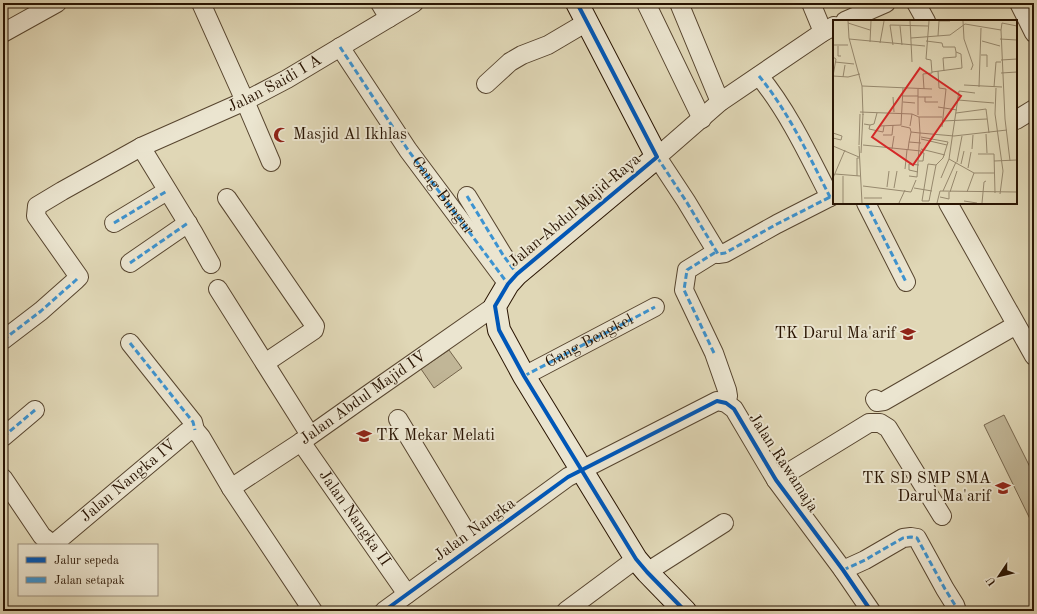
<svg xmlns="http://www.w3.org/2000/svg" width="1037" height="614" font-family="'Old Standard TT',serif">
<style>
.green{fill:#c1b697;stroke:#75654c}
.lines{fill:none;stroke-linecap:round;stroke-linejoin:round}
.street-casing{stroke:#57452f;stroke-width:20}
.secondary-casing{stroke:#291402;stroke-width:24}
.street{stroke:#ebe5d0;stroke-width:18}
.secondary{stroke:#ebe5d0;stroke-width:22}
.quiet{stroke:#3c93d1;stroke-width:3;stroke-dasharray:6 3;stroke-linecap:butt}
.cycleway-casing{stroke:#ebe5d0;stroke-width:6}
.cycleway{stroke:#0057b8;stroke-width:4}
.labels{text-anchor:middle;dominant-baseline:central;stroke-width:4;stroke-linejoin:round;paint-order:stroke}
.street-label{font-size:16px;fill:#291402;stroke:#ebe5d0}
.poi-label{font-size:16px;fill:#291402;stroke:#ebe5d0;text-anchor:start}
.inset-road{fill:none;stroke:#97896e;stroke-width:1}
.view{fill:#d62828;fill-opacity:0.15;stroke:#d62828;stroke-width:2}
.inset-edge{fill:none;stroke:#291402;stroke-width:2}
</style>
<rect width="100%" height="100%" fill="#e0d7b6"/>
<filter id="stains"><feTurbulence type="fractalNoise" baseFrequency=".005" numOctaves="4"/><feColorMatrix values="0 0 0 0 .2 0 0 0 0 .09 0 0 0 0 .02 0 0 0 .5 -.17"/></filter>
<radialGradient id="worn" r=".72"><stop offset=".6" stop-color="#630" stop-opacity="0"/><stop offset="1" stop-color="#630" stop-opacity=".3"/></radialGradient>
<!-- green -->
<g class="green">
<path d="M449 350 462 368 434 388 421 369Z"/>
<path d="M1004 415 1034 475V520L1031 521 984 425Z"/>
</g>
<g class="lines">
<!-- street casing -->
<g class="street-casing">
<g id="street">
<path d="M201 3 245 101 271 162"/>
<path d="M380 3 389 18"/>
<path d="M646 3 702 119"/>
<path d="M679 3 720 102"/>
<path d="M811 3 823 32"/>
<path d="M916 3 926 21"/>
<path d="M1019 3 1034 33"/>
<path d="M845 21 886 3"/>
<path d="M3 33 57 3"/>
<path d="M340 47 408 150 508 284"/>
<path d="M759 76C788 111 809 156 830 197L834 195"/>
<path d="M486 84 510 62 522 55 548 45 587 22"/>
<path d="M1016 120 1034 109"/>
<path d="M141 147 193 232 211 264"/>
<path d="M467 196 503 255 517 274"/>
<path d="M830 197 777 224 725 253 718 254 686 201 657 157 720 102 823 32 834 26"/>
<path d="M227 198 315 326 314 330 265 363"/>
<path d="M866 203 906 282"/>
<path d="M948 203 1034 356"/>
<path d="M114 223 167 191"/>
<path d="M716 252 687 270 684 290 714 353 727 390 728 396 726 403"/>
<path d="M130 263 188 223"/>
<path d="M218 289 310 435"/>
<path id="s1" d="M3 340 41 311 76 280 79 277 36 216 37 206 62 191 141 147 245 101 287 79 414 3"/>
<path d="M130 343 193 422 195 430 201 437 231 488 313 611"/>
<path d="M524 376 655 307"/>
<path d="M875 399 877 402 884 401 1016 325"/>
<path d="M398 419 462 525 473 546"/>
<path d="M3 437 35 410"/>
<path id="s2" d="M301 442 407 594"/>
<path id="s3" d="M3 478 42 536 51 543 56 542 187 432 195 430"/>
<path d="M776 480 869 423H880L888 428 942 516"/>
<path id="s4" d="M231 488 301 442 366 396 495 306"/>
<path d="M843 570 865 560 903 538 911 537 917 538 945 589 955 605 957 611"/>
<path d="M647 572 724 523"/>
<path d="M384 611 568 477 717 401 726 403 734 409 776 480 843 570 871 611"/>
<path d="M566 611 636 559"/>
</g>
</g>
<!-- secondary casing -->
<g class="secondary-casing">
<path id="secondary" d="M577 3 657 157 517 274 508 284 495 306 499 330 524 376 636 559 647 572 685 611"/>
</g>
<!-- street -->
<use href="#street" class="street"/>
<!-- secondary -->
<use href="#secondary" class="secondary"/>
<!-- quiet -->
<g class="quiet">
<path id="s5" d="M340 47 408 150 508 284"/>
<path d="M759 76C788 111 809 156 830 197L833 196"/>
<path d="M657 157 686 201 718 254 725 253 777 224 830 197"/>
<path d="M467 196 503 255 517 274"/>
<path d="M866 203 906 282"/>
<path d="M114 223 167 191"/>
<path d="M130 263 188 223"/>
<path d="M3 340 41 311 76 280 79 277"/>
<path d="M130 343 193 422 195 430"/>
<path d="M714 353 684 290 687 270 716 252"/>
<path id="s6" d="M524 376 655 307"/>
<path d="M3 437 35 410"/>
<path d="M843 570 865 560 903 538 911 537 917 538 945 589 955 605 957 611"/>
</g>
<!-- cycleway casing -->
<g class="cycleway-casing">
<g id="cycleway">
<path d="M577 3 657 157 517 274 508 284 495 306 499 330 524 376 636 559 647 572 685 611"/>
<path d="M384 611 568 477 717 401 726 403 734 409 776 480 843 570 871 611"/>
</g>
</g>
<!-- cycleway -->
<use href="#cycleway" class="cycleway"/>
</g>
<!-- icons -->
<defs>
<g id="mosque-bare" transform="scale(1.2)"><path d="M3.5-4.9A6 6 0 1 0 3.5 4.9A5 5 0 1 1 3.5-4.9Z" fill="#8f2418" stroke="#ebe5d0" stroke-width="2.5" paint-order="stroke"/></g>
<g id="school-bare" transform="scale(1.2)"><path d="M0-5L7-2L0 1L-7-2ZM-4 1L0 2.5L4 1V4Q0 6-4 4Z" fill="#8f2418" stroke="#ebe5d0" stroke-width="2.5" paint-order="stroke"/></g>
</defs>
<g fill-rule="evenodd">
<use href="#mosque-bare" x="281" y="135"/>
<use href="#school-bare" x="908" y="334"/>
<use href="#school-bare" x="364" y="436"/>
<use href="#school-bare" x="1003" y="488"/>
</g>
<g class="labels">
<!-- street labels -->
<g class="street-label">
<text stroke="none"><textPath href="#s1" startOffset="451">Jalan Saidi I A</textPath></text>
<text stroke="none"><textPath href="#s5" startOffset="181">Gang Bungur</textPath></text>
<text transform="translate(575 211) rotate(-40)">Jalan Abdul Majid Raya</text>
<text stroke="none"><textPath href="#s6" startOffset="74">Gang Bengkel</textPath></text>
<text stroke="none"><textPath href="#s4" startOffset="160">Jalan Abdul Majid IV</textPath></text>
<text transform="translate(783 463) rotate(57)">Jalan Rawamaja</text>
<text stroke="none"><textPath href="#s3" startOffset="181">Jalan Nangka IV</textPath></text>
<text stroke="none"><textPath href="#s2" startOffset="93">Jalan Nangka II</textPath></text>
<text transform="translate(475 530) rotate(-36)">Jalan Nangka</text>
</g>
<!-- poi labels -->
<g class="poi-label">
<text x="293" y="135">Masjid Al Ikhlas</text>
<text x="896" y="334" text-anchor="end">TK Darul Ma'arif</text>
<text x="376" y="436">TK Mekar Melati</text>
<text x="991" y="479" text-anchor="end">TK SD SMP SMA<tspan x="991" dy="18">Darul Ma'arif</tspan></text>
</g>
</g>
<!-- overview -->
<g transform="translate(833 20)">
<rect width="184" height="184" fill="#e0d7b6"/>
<path class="inset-road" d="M15 1 16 18 29 66 30 95M77 1 79 42M130 1 131 19 140 45 138 50M15 3 37 10M67 6 69 25M168 10 169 3 184 6M105 16 106 1H117M78 18 117 15 132 4 168 10 172 99 177 141M16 19 92 26M167 19 184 20M93 21 109 23 110 27H122L123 32 128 34 129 48 99 52M149 21 167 26M37 22 38 1M47 23 51 1M0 25H15M60 25 57 5 95 6M5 26V36H8M148 35H154V47M0 37 3 39 0 56M168 40 184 39M2 42 21 44M105 51 106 68 113 69 109 107M111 51 110 38 123 37V32M168 53 184 52M0 56 15 57 27 54M10 57 12 45M131 65 169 67M29 66 99 69M146 67 148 8M161 67 163 42H168M163 68 162 94 170 151 167 174M91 69 90 54 99 53 98 40 93 39 96 1M70 76H85M60 77 61 92M85 77H99M92 77V82H105M125 80 161 83M70 82 82 83M105 87 124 90M27 92 79 94 86 97M123 93 153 89 156 113M85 95V69M86 97 87 113 121 116 174 110M86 97H109M109 101 154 99M31 104 37 105 36 109 50 112 51 106M37 105 41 104 44 93M46 106 68 105 70 68M68 106 77 108 78 112M77 106 79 94M0 113 9 116 8 120 0 118M153 114 154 133M50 115H59L60 105M88 117 115 122 110 138 103 145M88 119 114 125M26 125 27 94M30 125 88 131M0 126 26 137M26 126 29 183M59 129 61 116M88 129 112 135M139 129 140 115M75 130 76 122 88 123M28 133 30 94M145 134H161L162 173M116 139 141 153M86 141H90L91 133 87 132M161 141 184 140M124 142 129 116M95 144 103 145 96 181H89ZM128 144 131 131M135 148 138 132M72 149 74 130M85 152 76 150V144L86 145M141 153H162M2 154 27 156M24 156V138H26M76 156 84 157 87 113 78 112 76 122M0 158 12 130M108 158 116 139 126 71 142 73M30 166 78 172 83 160M54 167 56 151M61 168 64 151M81 168 99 171M110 171 123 142M117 172 124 151M134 172 141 153M107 177 116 179V172M31 178H49M131 181 144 183M10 183V156M66 183 72 170M104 183 107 171 184 172M149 183 151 162 153 161"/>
<path class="view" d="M87 48 128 76 80 145 39 117Z"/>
<rect width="184" height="184" class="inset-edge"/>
</g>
<!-- margin -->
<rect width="1037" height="614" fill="none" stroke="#e0d7b6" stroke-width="16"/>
<rect x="4" y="4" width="1029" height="606" fill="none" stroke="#291402" stroke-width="2"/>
<rect x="8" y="8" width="1021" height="598" fill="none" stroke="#291402"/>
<!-- legend -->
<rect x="18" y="544" width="140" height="52" fill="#ebe5d0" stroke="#9d917e"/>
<rect x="26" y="557" width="20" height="6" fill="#0057b8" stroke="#9d917e"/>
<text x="54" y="564" font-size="12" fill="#291402">Jalur sepeda</text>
<rect x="26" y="577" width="20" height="6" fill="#3c93d1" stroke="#9d917e"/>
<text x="54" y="584" font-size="12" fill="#291402">Jalan setapak</text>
<!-- north arrow -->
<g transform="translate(999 576) rotate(235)" stroke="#ebe5d0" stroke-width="3" paint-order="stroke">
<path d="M0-3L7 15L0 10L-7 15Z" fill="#291402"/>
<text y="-6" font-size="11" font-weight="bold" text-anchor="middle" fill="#291402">U</text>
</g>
<rect width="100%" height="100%" filter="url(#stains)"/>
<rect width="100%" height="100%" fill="url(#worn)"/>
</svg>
